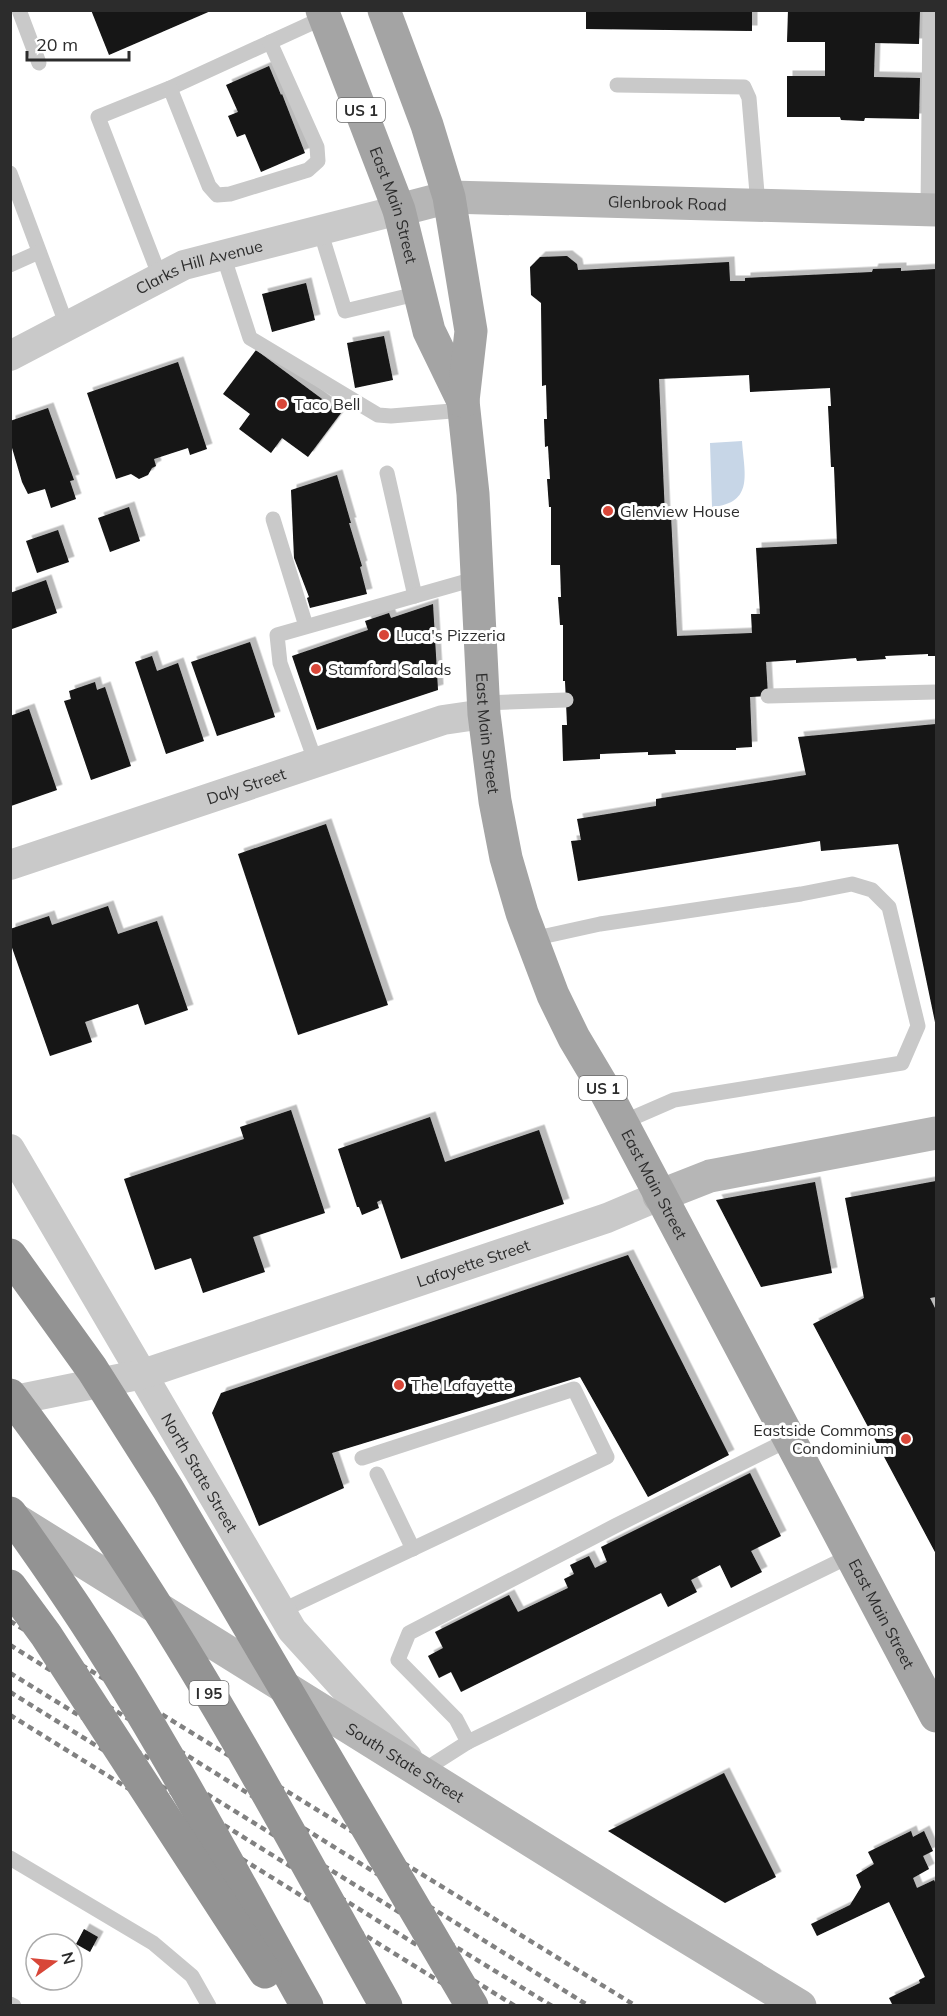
<svg xmlns="http://www.w3.org/2000/svg" width="947" height="2016" font-family="Mulish,sans-serif">
<style>
.water{fill:#c7d6e7}
.building{fill:#131313;fill-rule:evenodd;filter:url(#shadow)}
.lines{fill:none;stroke-linecap:round;stroke-linejoin:round}
.lane{stroke:#c9c9c9;stroke-width:15}
.street{stroke:#c9c9c9;stroke-width:30}
.secondary{stroke:#b6b6b6;stroke-width:33}
.primary{stroke:#a4a4a4;stroke-width:33}
.rail{stroke:#818181;stroke-width:4.5;stroke-dasharray:6 4.5;stroke-linecap:butt}
.highway-bridge{stroke:#939393;stroke-width:33}
.poi-dot{fill:#d84638;stroke:#fff;stroke-width:2}
.labels{text-anchor:middle;dominant-baseline:central;stroke-width:6;stroke-linejoin:round;paint-order:stroke}
.shield{fill:#fff;stroke:#6b6b6b;stroke-width:1.5}
.shield-label{font-size:15px;font-weight:bold;fill:#2c2c2c}
.street-label{font-size:16px;fill:#2c2c2c;stroke:#fff}
.poi-label{font-size:16px;fill:#2c2c2c;stroke:#fff;text-anchor:start}
</style>
<defs>
<filter id="shadow"><feDropShadow dx="5.5" dy="-5.5" stdDeviation="0" flood-color="#0004"/></filter>
</defs>
<rect width="100%" height="100%" fill="#fff"/>
<!-- water -->
<path class="water" d="M742 441C744 473 755 503 712 507L710 443Z"/>
<!-- building -->
<g class="building">
<path d="M91 10H213L109 55Z"/>
<path d="M586 10H752V31L586 29Z"/>
<path d="M788 10H920L919 44 875 43 874 75V77L920 78 919 119 865 118 864 121 841 120 840 117H787V76H825V42H787Z"/>
<path d="M269 66 281 95 282 94 305 153 261 172 245 134 237 137 228 116 238 112 226 85Z"/>
<path d="M567 256 577 264 578 270 729 262 730 281H745V278L872 272 873 269 901 268V271L936 269V656H928V654L885 656 886 659 857 661 856 658 796 663V660L766 662 768 696 750 697 752 747 736 748V750H675L676 754 648 755V752L600 754V759L563 761 562 725H567L565 681H563V625H560L558 597H561L560 565H551V507H549L547 479H550L548 446 545 447 544 419H547L546 385 542 386 541 303 531 295 530 267 540 257ZM749 375 750 392 830 388 831 406H828L831 467H834L837 544 756 548 760 614H751L752 633 677 636 671 516H665L659 379Z"/>
<path d="M306 283 315 320 272 332 262 294Z"/>
<path d="M384 336 393 380 355 388 347 343Z"/>
<path d="M256 350 341 413 308 457 282 438 271 453 239 429 250 414 223 394Z"/>
<path d="M178 362 207 449 190 455 188 448 154 459 156 466 152 468 148 475 139 479 131 474 116 479 87 393Z"/>
<path d="M48 408 74 480 70 481 76 499 51 508 45 489 28 494 22 482 10 441V421Z"/>
<path d="M337 475 351 523H349L362 566 360 567 367 594 310 608 307 598 309 597 294 558 291 490Z"/>
<path d="M129 507 140 541 110 552 98 518Z"/>
<path d="M58 530 69 562 37 573 26 541Z"/>
<path d="M46 580 57 613 12 629 10 624V593Z"/>
<path d="M433 604 438 690 317 730 292 656 368 630 365 621 389 613 391 618Z"/>
<path d="M250 642 275 717 217 736 191 662Z"/>
<path d="M152 656 157 671 178 663 204 741 166 754 135 662Z"/>
<path d="M95 682 97 690 105 687 131 766 91 780 64 701 71 699 69 691Z"/>
<path d="M29 709 57 790 11 806 10 716Z"/>
<path d="M936 724V1027L898 844 821 851 820 841 578 881 571 841 581 840 577 819 656 806V799L806 775 798 737Z"/>
<path d="M326 824 388 1005 298 1035 238 854Z"/>
<path d="M108 906 118 934 157 921 188 1010 145 1025 138 1004 85 1022 92 1042 50 1056 10 942V929L49 916 52 925Z"/>
<path d="M291 1110 325 1213 253 1237 265 1272 203 1293 191 1258 155 1270 124 1179 244 1139 240 1127Z"/>
<path d="M430 1117 445 1162 539 1130 564 1204 401 1259 381 1200 377 1202 379 1208 362 1215 359 1207H357L338 1149Z"/>
<path d="M936 1181V1297L930 1298 936 1310V1554L813 1324 864 1298 845 1198Z"/>
<path d="M815 1182 832 1273 761 1287 716 1200Z"/>
<path d="M628 1255 729 1455 648 1497 580 1377 332 1453 344 1488 259 1526 212 1413 221 1393Z"/>
<path d="M750 1473 781 1536 751 1551 762 1572 731 1588 720 1565 691 1580 697 1592 668 1607 661 1593 461 1692 451 1672 439 1678 428 1656 443 1648 435 1632 509 1595 518 1612 568 1588 564 1579 574 1574 570 1565 589 1556 595 1568 607 1562 601 1547Z"/>
<path d="M724 1773 776 1877 725 1903 608 1831Z"/>
<path d="M911 1831 913 1837 924 1831 933 1851 923 1856 929 1869 913 1878 917 1888 934 1880 936 1884V2006H893L889 1998 920 1983 919 1980 925 1977 889 1902 817 1936 811 1924 850 1905 861 1887 856 1875 874 1864 868 1852Z"/>
<path d="M84 1929 98 1937 90 1952 76 1944Z"/>
</g>
<g class="lines">
<!-- lane -->
<g class="lane">
<path d="M19 10 39 63"/>
<path d="M617 85 744 87 749 98 758 205"/>
<path d="M170 88 325 17"/>
<path d="M10 173 67 326"/>
<path d="M928 209 930 10"/>
<path d="M320 230 345 311 420 293"/>
<path d="M223 255 250 338 378 415 391 416 464 410"/>
<path d="M10 265 39 252"/>
<path d="M160 277 98 117 170 88 209 186 217 195 230 194 308 170 318 161 317 147 270 42"/>
<path d="M387 473 415 596"/>
<path d="M273 519 306 626"/>
<path d="M768 696 936 692"/>
<path d="M483 703 566 700"/>
<path d="M316 763 280 663 277 635 478 578"/>
<path d="M532 939 600 924 801 894 852 884 872 890 889 907 918 1026 902 1063 674 1100 621 1123"/>
<path d="M377 1474 413 1549"/>
<path d="M281 1611 607 1457 574 1389 362 1458"/>
<path d="M468 1742 456 1719 398 1660 409 1633 615 1526 788 1440"/>
<path d="M421 1772 468 1742 850 1556"/>
<path d="M10 1858 153 1943 192 1976 209 2006"/>
<path d="M10 2004 14 2006"/>
</g>
<!-- street -->
<g class="street">
<path id="s1" d="M10 356 184 265 399 210"/>
<path id="s2" d="M10 865 443 720 484 714"/>
<path id="s3" d="M10 1149 292 1630 407 1757"/>
<path id="s4" d="M10 1401 143 1374 607 1218 659 1196"/>
</g>
<!-- secondary -->
<g class="secondary">
<path id="s5" d="M399 210 449 197 936 210"/>
<path d="M659 1196 710 1176 936 1133"/>
<path id="s6" d="M13 1518 660 1921 800 2006"/>
</g>
<!-- primary -->
<g class="primary">
<path id="s7" d="M322 10 399 210 429 331 463 401 473 494 484 714 495 801 506 858 522 913 553 995 574 1038 602 1085 936 1716"/>
<path d="M384 10 427 125 449 197 471 331 463 401"/>
</g>
<!-- rail -->
<g class="rail">
<path d="M10 1621 636 2006"/>
<path d="M10 1645 589 2006"/>
<path d="M10 1673 552 2006"/>
<path d="M10 1692 515 2006"/>
<path d="M10 1715 479 2006"/>
</g>
<!-- highway-bridge -->
<g class="highway-bridge">
<path d="M10 1255 92 1369 168 1489 472 2006"/>
<path d="M10 1395C51 1450 91 1505 128 1562 222 1705 302 1856 386 2006"/>
<path d="M10 1513C49 1567 87 1623 122 1680 187 1786 246 1897 307 2006"/>
<path d="M10 1586 46 1635 265 1972"/>
</g>
</g>
<!-- markers -->
<g class="poi-dot">
<circle cx="282" cy="404" r="6"/>
<circle cx="608" cy="511" r="6"/>
<circle cx="384" cy="635" r="6"/>
<circle cx="316" cy="669" r="6"/>
<circle cx="399" cy="1385" r="6"/>
<circle cx="906" cy="1439" r="6"/>
</g>
<g class="labels">
<!-- shield labels -->
<g class="shield">
<rect x="337" y="98" width="48" height="24" rx="4.5"/>
<rect x="579" y="1076" width="48" height="24" rx="4.5"/>
<rect x="189.5" y="1681" width="39" height="24" rx="4.5"/>
</g>
<g class="shield-label">
<text x="361" y="110">US 1</text>
<text x="603" y="1088">US 1</text>
<text x="209" y="1693">I 95</text>
</g>
<!-- street labels -->
<g class="street-label">
<text stroke="none"><textPath href="#s5" startOffset="270">Glenbrook Road</textPath></text>
<text stroke="none"><textPath href="#s7" startOffset="208">East Main Street</textPath></text>
<text stroke="none"><textPath href="#s1" startOffset="210">Clarks Hill Avenue</textPath></text>
<text stroke="none"><textPath href="#s7" startOffset="750">East Main Street</textPath></text>
<text stroke="none"><textPath href="#s2" startOffset="249">Daly Street</textPath></text>
<text stroke="none"><textPath href="#s7" startOffset="1236">East Main Street</textPath></text>
<text stroke="none"><textPath href="#s4" startOffset="484">Lafayette Street</textPath></text>
<text stroke="none"><textPath href="#s3" startOffset="375">North State Street</textPath></text>
<text stroke="none"><textPath href="#s7" startOffset="1722">East Main Street</textPath></text>
<text stroke="none"><textPath href="#s6" startOffset="462">South State Street</textPath></text>
</g>
<!-- poi labels -->
<g class="poi-label">
<text x="294" y="404">Taco Bell</text>
<text x="620" y="511">Glenview House</text>
<text x="396" y="635">Luca's Pizzeria</text>
<text x="328" y="669">Stamford Salads</text>
<text x="411" y="1385">The Lafayette</text>
<text x="894" y="1430" text-anchor="end">Eastside Commons<tspan x="894" dy="18">Condominium</tspan></text>
</g>
</g>
<!-- border -->
<rect width="947" height="2016" fill="none" stroke="#2c2c2c" stroke-width="24"/>
<!-- north arrow -->
<g transform="translate(54 1962) rotate(75)"><circle r="28" fill="#ffffff" stroke="#ababab" stroke-width="1.5"/>
<path d="M0-4.5L10 22L0 15L-10 22Z" fill="#d84638"/>
<text y="-9" font-size="16" font-weight="bold" text-anchor="middle" fill="#2c2c2c">N</text>
</g>
<!-- scale -->
<path d="M27 51v9h102v-9" fill="none" stroke="#2c2c2c" stroke-width="3"/>
<text x="36" y="51" font-size="18" fill="#2c2c2c" stroke="#ffffff" stroke-width="4.5" paint-order="stroke">20 m</text>
</svg>
